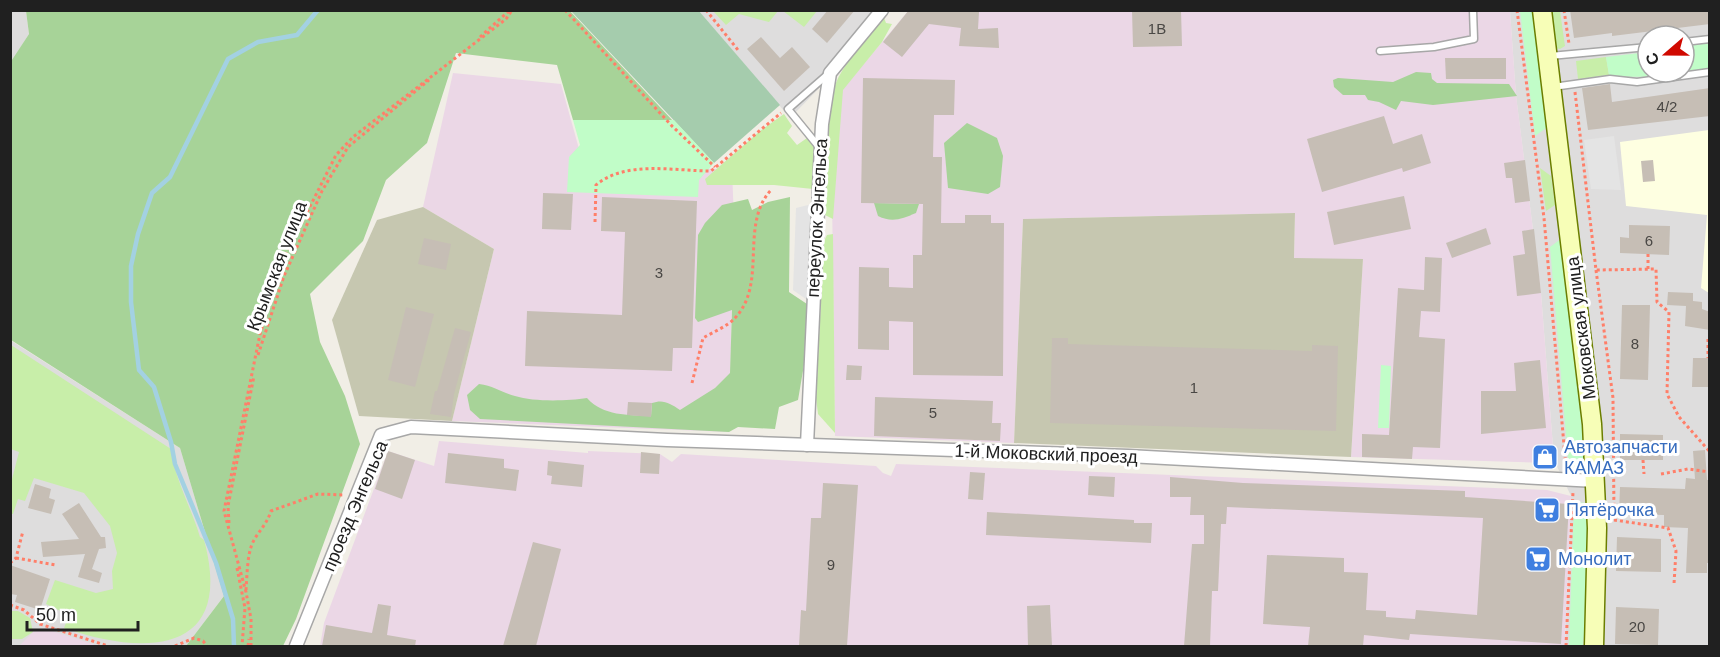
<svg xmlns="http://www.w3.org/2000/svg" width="1720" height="657" font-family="Arial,sans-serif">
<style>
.residential{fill:#dedddd;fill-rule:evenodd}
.industrial{fill:#ebd7e6}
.education{fill:#feffe1}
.construction{fill:#c6c7b0}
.grass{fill:#c8eea9}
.forest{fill:#a7d398}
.cemetery{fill:#a5ccad}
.park{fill:#c1fdc8}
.parking{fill:#e4e4e4}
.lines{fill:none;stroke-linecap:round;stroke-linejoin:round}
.stream{stroke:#a3d1e2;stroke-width:4.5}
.building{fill:#c6beb5}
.lane-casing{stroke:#a7a7a7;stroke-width:9}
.street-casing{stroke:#a7a7a7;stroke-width:15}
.secondary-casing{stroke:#6b7e00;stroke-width:21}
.path{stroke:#ff7f69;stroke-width:3;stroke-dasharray:3 3;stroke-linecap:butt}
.lane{stroke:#fff;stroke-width:6}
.street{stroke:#fff;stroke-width:12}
.secondary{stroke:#f7feb7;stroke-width:18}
.labels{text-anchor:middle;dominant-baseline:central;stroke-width:6;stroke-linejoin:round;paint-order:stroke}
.number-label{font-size:15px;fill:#4a4845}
.street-label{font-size:18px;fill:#202020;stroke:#fff}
.shop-label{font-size:18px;fill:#366cbe;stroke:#fff;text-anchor:start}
</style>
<rect width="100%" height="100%" fill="#f1eee6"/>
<!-- residential -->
<g class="residential">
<path d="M11 11H26L29 34 11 63Z"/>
<path d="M699 11H889L837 70 790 118Z"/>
<path d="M1510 11H1709V646H1565L1571 496 1554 460 1541 293 1516 96ZM1648 36H1684V72H1648Z"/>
<path d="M10 340 180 448 224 596 186 646H11Z"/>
</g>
<!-- industrial -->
<g class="industrial">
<path d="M908 11H1510L1516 95 1541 293 1554 460 1550 463 1351 457 1363 259H1294L1295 213 1023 219 1014 443 835 436 832 193 842 90Z"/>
<path d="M453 73 561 84 584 167 732 169 734 220 729 432 452 421 494 249 423 207Z"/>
<path d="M439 441 588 453V451L660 454 672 462 681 454 876 466 883 473 891 476 896 464 1547 490 1571 496 1565 646H320L324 623 388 451 434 466Z"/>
<path d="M46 629 74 638 99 646H19L33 632Z"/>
</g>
<!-- education -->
<path class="education" d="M1709 130V293L1701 288 1707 215 1626 206 1620 142Z"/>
<!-- construction -->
<g class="construction">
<path d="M423 207 494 249 452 421 359 416 332 320 377 220Z"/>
<path d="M1295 213 1294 258 1363 259 1351 457 1014 443 1023 219Z"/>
</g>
<!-- grass -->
<g class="grass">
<path d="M713 11H778L769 22 739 14 726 25Z"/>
<path d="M783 11H817L804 27Z"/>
<path d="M1550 11H1560L1565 46 1560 49 1555 48Z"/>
<path d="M883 15 886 23 892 24 882 42 843 90 833 219 825 215 824 207C826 168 821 104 842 71 854 51 872 35 883 15Z"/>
<path d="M1606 57 1609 75 1578 79 1576 61Z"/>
<path d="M784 114 792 126 787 133 797 145 807 138 814 147 813 189 774 185H707L705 179 760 131Z"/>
<path d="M1540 168 1551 176 1555 205 1546 211Z"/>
<path d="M833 234 835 433 818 414 816 398 824 241 827 235Z"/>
<path d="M11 345 171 449C175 480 191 507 200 537L204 540C235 653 147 657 64 628L69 615 46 604 55 580 96 593 113 589 112 571 117 553 110 526 84 493 34 478 25 501 18 499 13 514H11V483L19 452 11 449Z"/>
<path d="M11 611H18L30 618 33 632 22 639H11Z"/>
</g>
<!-- forest -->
<g class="forest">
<path d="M26 11H570L673 121 573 120 557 65 456 53 427 143 386 180 363 241 310 294 320 342 345 396 360 444 296 619 283 646H186L224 596 180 448 11 340 10 63 29 34Z"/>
<path d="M1416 72 1431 73 1432 79 1437 83 1509 84 1517 96 1433 105 1401 101 1396 110 1379 102 1368 100 1365 95H1343L1334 87 1333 80 1338 78 1393 82Z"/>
<path d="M967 123 997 138 1003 156 1000 187 988 194 948 188 944 143Z"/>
<path d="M790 197 789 292 807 304 805 359 798 400 779 407 775 429 738 427 729 432 480 419 470 410 467 395 479 384C494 386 501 392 515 396 534 402 567 401 587 398 603 416 628 415 651 416L652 403C663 399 670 403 680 410L715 388 730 373 732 310 698 322 695 318 698 235 705 223 722 205 748 199 752 210 768 202Z"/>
<path d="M874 203 919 204 916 213C902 219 892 223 878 216Z"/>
</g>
<!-- cemetery -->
<path class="cemetery" d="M571 11H699L780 105 714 163Z"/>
<!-- park -->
<g class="park">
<path d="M1520 11H1533L1549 126 1535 136Z"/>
<path d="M1709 43V68C1675 74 1643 80 1609 75L1606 57 1648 52V72H1684V47Z"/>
<path d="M573 120H674L714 163 699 180 698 197 567 192 569 157 580 145Z"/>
<path d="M1562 238 1585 457 1569 471 1550 247Z"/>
<path d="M1381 365 1391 366 1389 428H1378Z"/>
<path d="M1574 502 1588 503V588L1583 646H1569Z"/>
</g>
<!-- parking -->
<g class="parking">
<path d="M1614 136 1621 190 1591 189 1584 140Z"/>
<path d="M820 202 816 306 793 290 796 208Z"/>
</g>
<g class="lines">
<!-- stream -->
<path class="stream" d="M234 646 233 619 216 563 175 464 171 442 154 387 139 370 131 302V266L138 234 152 193 170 177 228 59 258 42 297 35 318 10"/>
</g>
<!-- building -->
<g class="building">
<path d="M828 10H855L827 43 812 29Z"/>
<path d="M909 10 979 12 978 29 998 28 999 48 959 46 961 28 929 24 902 57 883 42Z"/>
<path d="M1132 10H1181L1182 46 1133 47Z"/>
<path d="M1570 10H1710V24L1612 36V33L1574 38Z"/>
<path d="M761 37 780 58 792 47 810 67 784 91 747 49Z"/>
<path d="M1445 58H1506V79H1446Z"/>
<path d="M863 78 955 80 954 115H934L933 157H942L941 223H965V215H991V223H1004L1003 376 913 375V322L889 321V350L858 349 859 267 889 268V287L913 288V255H922L923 204 861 203Z"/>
<path d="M1610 84 1612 102 1710 88V116L1588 130 1582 88Z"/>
<path d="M1384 116 1393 144 1422 134 1431 163 1403 172 1402 168 1322 192 1307 139Z"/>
<path d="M1525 160 1530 201 1515 203 1512 178H1506L1504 163Z"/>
<path d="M1653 160 1655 181 1643 182 1641 161Z"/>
<path d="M543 193 573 194 571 230 542 229Z"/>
<path d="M1404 196 1411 229 1334 245 1327 212Z"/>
<path d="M602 197 697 201 692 348H673L672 371 525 366 527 311 622 315 625 232 601 231Z"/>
<path d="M1629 225 1670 226 1669 255 1620 253V237L1629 238Z"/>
<path d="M1486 228 1491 244 1452 258 1446 243Z"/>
<path d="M1534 229 1541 293 1517 296 1513 256 1525 254 1522 231Z"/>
<path d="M424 238 451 244 446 270 418 264Z"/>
<path d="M1425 257 1442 258 1440 312 1421 311 1419 337 1445 339 1440 448 1413 447 1412 459 1362 457V434L1389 435 1398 288 1424 290Z"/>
<path d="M1668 292 1693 293V301L1702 302V309L1710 312V330L1685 326 1686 306 1667 305Z"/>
<path d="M1622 305H1650L1648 380 1620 379Z"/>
<path d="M406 307 434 314 415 387 388 380Z"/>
<path d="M455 328 471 332 454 394 451 417 430 414 435 391H437Z"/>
<path d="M1052 338H1068V344L1312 351V345L1338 346 1336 431 1050 423Z"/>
<path d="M1693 358H1710V387H1692Z"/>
<path d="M1540 360 1546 428 1481 434V391H1516L1514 363Z"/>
<path d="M847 365 862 366 861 380H846Z"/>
<path d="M875 397 993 401 992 423H1001L1000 441 874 436Z"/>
<path d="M628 402 652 403 651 417 627 415Z"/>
<path d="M1620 434 1663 435V460H1620Z"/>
<path d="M1705 450 1707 480H1710V563H1707V573H1686L1688 528 1664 527V515L1619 514 1620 487 1685 489 1686 478 1695 479 1693 451Z"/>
<path d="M388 451 415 460 402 499 375 489Z"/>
<path d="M641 452 660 454 659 474 640 473Z"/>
<path d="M448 453 504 459V468L519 470 516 491 445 483Z"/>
<path d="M548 461 584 465 582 487 551 484 552 476 547 475Z"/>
<path d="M970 472 985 473 983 500 968 499Z"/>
<path d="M1089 476 1115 477 1114 497 1088 495Z"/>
<path d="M1170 477 1243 483 1465 491V497L1569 504 1561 644 1410 634 1409 640 1364 635 1363 646H1308L1310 627 1263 624 1267 555 1344 558V572L1368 573 1366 610 1386 611V617L1415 619 1416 610 1477 615 1483 518 1227 507 1226 524H1221L1218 591H1212L1210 646H1184L1192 544H1204V515H1190L1191 497H1170Z"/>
<path d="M823 483 858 485 847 646H799L801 610 806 611 811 518H821Z"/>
<path d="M35 484 51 489 49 498 55 500 51 514 28 508Z"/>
<path d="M79 503 101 537H105L106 548 99 549 92 569 102 573 99 583 78 577 85 554 43 557 41 542 79 539 62 514Z"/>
<path d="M987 512 1134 520V523H1152L1151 543 986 535Z"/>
<path d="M1617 537 1661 539V572L1616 571Z"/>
<path d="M533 542 561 549 536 646H503Z"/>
<path d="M10 565 50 579 40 610 15 602 17 595 10 594Z"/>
<path d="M378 604 391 606 387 635 416 640 415 646H322L326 625 372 633Z"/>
<path d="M1050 605 1052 646H1028L1027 606Z"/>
<path d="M1616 607 1659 609 1658 645 1615 644Z"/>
</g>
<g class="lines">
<!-- lane casing -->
<g class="lane-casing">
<g id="lane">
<path d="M1684 42 1710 39"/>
<path d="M1380 51 1434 47 1474 39 1473 10"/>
<path d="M1550 56 1648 47"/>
<path d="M1553 87 1610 79 1637 82 1710 72"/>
<path d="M819 147 788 109 827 75"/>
</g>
</g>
<!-- street casing -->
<g class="street-casing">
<g id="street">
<path d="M807 445 822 124 830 73 882 10"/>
<path d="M296 646 381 435 411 427 667 440 1128 456 1596 481"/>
</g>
</g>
<!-- secondary casing -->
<g class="secondary-casing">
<path id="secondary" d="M1542 10 1592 424 1597 528 1594 646"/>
</g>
<!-- path -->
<g class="path">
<path d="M565 10 672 126 715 167"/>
<path d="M706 10 738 50"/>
<path d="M1517 10 1544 218 1566 468"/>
<path d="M1564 10 1569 44"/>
<path d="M480 37 510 10"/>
<path d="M1575 92 1596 270 1656 269 1657 302 1669 312 1667 394 1679 417 1710 452"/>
<path d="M595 222 596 185C626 160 674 171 711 171L781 113"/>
<path d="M1648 269V254"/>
<path d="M1596 270 1613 398 1614 516"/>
<path d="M1708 339V358"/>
<path d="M258 355 284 276 322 191 348 147 429 80"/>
<path d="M692 383 703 338C713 332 728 326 735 318 768 283 739 225 771 190"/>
<path d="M1643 460 1644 474"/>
<path d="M1661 474 1688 469 1710 472"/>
<path d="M1614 520 1668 528 1676 551 1674 584"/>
<path d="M229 523 228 506 254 376"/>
<path d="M16 558 56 565"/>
<path d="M10 563 16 558 23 531"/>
<path d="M237 568 245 608 242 646"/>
<path d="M246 590C247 577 247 560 251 547 255 534 266 527 271 511L318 494 344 495"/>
<path d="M10 605 24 610 40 624 108 646"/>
<path d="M175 646 194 638 203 641 207 646"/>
<path d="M248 646 249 639"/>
<path d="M251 646V619L246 592 224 511 233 467 260 334 285 256 336 155 353 137 506 19 512 10"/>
<path d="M1566 646 1573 492"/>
</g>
<!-- lane -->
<use href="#lane" class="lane"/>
<!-- street -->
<use href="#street" class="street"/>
<!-- secondary -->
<use href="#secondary" class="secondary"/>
</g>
<!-- icons -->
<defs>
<g id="shop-square" transform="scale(1.35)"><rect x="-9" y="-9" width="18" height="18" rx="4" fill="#3f7fe0" stroke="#fff"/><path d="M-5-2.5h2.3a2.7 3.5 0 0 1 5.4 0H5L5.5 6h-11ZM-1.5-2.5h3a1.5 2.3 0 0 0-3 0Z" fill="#fff"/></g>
<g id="supermarket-square" transform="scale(1.35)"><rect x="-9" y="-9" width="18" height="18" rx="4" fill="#3f7fe0" stroke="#fff"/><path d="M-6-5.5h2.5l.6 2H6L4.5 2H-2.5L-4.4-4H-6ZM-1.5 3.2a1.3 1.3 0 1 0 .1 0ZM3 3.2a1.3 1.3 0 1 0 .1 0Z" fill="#fff"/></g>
</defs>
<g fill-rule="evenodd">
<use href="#shop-square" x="1545" y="457"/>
<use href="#supermarket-square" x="1547" y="510"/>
<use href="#supermarket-square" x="1538" y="559"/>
</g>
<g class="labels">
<!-- number labels -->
<g class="number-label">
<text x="1157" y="28">1В</text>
<text x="1667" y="106">4/2</text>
<text x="1649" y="240">6</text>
<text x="659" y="272">3</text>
<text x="1635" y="343">8</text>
<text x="1194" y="387">1</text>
<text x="933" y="412">5</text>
<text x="831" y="564">9</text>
<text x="1637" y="626">20</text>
</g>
<!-- street labels -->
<g class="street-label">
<text transform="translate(817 218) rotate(-87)">переулок Энгельса</text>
<text transform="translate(277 266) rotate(-69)">Крымская улица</text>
<text transform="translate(1581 328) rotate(-97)">Моковская улица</text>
<text transform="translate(1046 454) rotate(2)">1-й Моковский проезд</text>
<text transform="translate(355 506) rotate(-67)">проезд Энгельса</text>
</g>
<!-- shop labels -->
<g class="shop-label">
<text x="1564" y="447">Автозапчасти<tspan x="1564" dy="21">КАМАЗ</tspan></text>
<text x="1566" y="510">Пятёрочка</text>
<text x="1558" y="559">Монолит</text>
</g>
</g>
<!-- border -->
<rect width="1720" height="657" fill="none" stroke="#202020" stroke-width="24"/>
<!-- north arrow -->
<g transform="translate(1666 54) rotate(250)"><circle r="28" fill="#ffffff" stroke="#a6a6a6" stroke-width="1.5"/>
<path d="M0-4.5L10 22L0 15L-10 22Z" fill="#d00900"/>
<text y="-9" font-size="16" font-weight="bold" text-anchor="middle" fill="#202020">С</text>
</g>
<!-- scale -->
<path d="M27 621v9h111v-9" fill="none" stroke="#202020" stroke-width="3"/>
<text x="36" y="621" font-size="18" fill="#202020" stroke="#ffffff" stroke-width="4.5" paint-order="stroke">50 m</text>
</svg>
